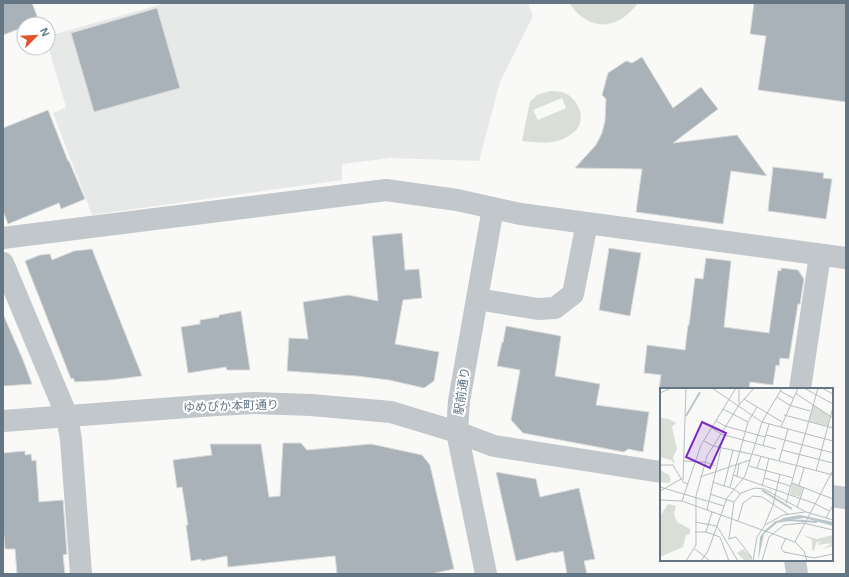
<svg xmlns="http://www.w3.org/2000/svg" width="849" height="577" font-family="Arial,'Noto Sans JP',sans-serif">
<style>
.built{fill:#e7e8e8}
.green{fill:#d9ded6;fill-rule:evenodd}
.building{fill:#a9b2b9;stroke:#dbdbd9}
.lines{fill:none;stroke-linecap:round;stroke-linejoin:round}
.minor{stroke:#c2c7cb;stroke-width:22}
.tertiary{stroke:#c2c7cb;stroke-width:22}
.labels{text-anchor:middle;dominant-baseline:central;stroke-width:4;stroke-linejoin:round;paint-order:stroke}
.street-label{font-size:12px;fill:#647683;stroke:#fff}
.inset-river{fill:none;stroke:#bac6ca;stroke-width:2}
.inset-road{fill:none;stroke:#b4bdc2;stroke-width:1}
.view{fill:#7b2cbf;fill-opacity:0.15;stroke:#7b2cbf;stroke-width:2}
.inset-edge{fill:none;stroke:#647683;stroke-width:2}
</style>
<rect width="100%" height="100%" fill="#f9f9f7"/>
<!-- built -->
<path class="built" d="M166 3H528L533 16 500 82 479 161 391 158 342 164V180L92 215 53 113 66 107 48 46V36Z"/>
<!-- green -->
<g class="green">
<path d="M569 3H638C617 31 589 32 569 3Z"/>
<path d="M550 91C553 91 558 91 562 92 576 96 587 116 577 129 575 132 568 136 565 138 552 145 536 142 522 141L530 102 537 95ZM562 98 566 108 538 120 533 110Z"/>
</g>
<!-- building -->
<g class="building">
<path d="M3 3H32L39 21 31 24H24V27L3 35Z"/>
<path d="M754 3H846V102L758 90 766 36 750 34Z"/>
<path d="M157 8 180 88 94 112 71 33Z"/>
<path d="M642 57 673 108 701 87 718 109 673 143 737 135 767 176 731 171 723 224 636 212 642 169 575 168 596 145 602 133 605 121 606 99 602 95 608 73 626 61 632 63Z"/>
<path d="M48 110 68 161H69L85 199 61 209 59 203 8 224 3 211V128Z"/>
<path d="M773 167 824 173 823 178 832 179 826 219 768 211Z"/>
<path d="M402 233 405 270 419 269 422 298 403 300 395 344 439 352 434 381 424 388 389 380 357 376 287 371 289 338 308 339 303 302 348 295 378 301 372 236Z"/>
<path d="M609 248 641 253 630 316 599 310Z"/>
<path d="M92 249 123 328 142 376 110 380 75 382 73 378 71 379 25 261 40 255 50 254 52 260 74 251Z"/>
<path d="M706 258 731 261 724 327 769 333 778 270 781 271V268L798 270 804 279 800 304H798L789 359 780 358 779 366 776 365 773 385 750 382 749 389H659L661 375 644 373 647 345 685 350 688 325H689L695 278 703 279Z"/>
<path d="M241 311 250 370H227L226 367 188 373 181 327 200 324V320L219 317V315Z"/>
<path d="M3 314 23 360 32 384 3 386Z"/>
<path d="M506 326 561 336 555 376 600 384 596 405 649 412 643 452 628 449 624 452 523 433 511 420 520 370 497 366 502 342 503 343Z"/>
<path d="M283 443H301L307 450 371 444 422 455 430 465 454 569 430 574H337L335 556 228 567 227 556 201 561V559L191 561 186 525H188L182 487 177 488 173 460 212 455 210 444H261L269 497 280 496Z"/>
<path d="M25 451V455L31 454 32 461 36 460 39 502 63 500 67 554 63 555 65 574H17L15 549H5L3 527V453Z"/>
<path d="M496 472 536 479 540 497 579 488 595 559 584 561 587 574H567L563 551 554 553V552L516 561Z"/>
</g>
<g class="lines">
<!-- minor -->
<g class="minor">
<path d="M3 238 386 190 457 200 493 208"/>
<path d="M3 263 67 416 71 440 81 574"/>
<path d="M477 299 538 309 555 308 573 294 587 223"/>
<path d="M800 389 820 255"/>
<path d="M457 432 494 446 661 472"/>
<path d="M832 496 846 498"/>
<path d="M795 560 797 574"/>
</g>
<!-- tertiary -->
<g class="tertiary">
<path d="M3 421 201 406 253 403 311 405 391 412 457 432"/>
<path d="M486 574 457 432 459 401 493 208 520 214 846 258"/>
</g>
</g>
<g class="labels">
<!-- street labels -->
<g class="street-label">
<text transform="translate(462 391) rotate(-82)">駅前通り</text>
<text transform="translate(231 406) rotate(-2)">ゆめぴか本町通り</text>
</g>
</g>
<!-- overview -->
<g transform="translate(660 388)">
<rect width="173" height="173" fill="#f9f9f7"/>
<path d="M153 16 170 28 168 38 149 33ZM0 23 1 30 9 31 16 35 12 39 17 61 13 69 15 76 11 72 0 69V52L4 64 0 51ZM0 82 9 87 11 92 9 95 0 94ZM132 95 143 99 140 109 130 106ZM8 116 16 118 14 126 17 134 30 141V146L26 147 23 159 0 169V128ZM143 147 157 151 173 147V158L163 161 172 155 157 157 161 153 156 155 154 163 152 162V152ZM83 161 92 170V173H85L77 165Z" fill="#d9ded6"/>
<path d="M140 127 173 134V138L145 130 119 133 104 146 98 173 100 149 106 141 123 130Z" fill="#bac6ca"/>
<path class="inset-river" d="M26 28 40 4M102 102 132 121M108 141 116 134 129 132 157 134"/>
<path class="inset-road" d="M52 0 102 34 173 53M144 0 173 16M162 0 173 6M120 3 133 10M0 5 11 0M135 5 173 30M117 9 129 17 150 23M84 11 122 34M79 16V0M63 21 88 34M124 27 173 40M56 33 65 38 105 49M121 39 138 0M52 40 61 46 116 61M106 47 173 65M44 53 53 58 91 66M103 57 109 36M122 62 173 75M92 66 173 87M24 73 45 74 55 78M119 73 128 41M0 77H13L23 94 28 96M89 78 133 90M97 80 101 68M156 83 173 19M73 87 156 116 169 123M77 88 79 76M40 89 90 72M104 90 131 98M23 92 26 0M52 94 74 101 80 106M132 95 173 111M139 97 144 80M64 98 73 62M102 98 109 70M0 99 64 118M70 99 88 34 97 19M0 103 21 91M50 106 74 114M0 112 22 113 61 127M22 113 41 57 76 0M126 115 158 0M137 120 144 99M47 122 61 60M61 127 135 154 144 163 147 173M166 130 173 117M78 133 83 115 93 108 102 109 128 126M35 134 57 138 78 173M105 136 113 117 120 86M35 144H46L60 149 69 173M46 144 52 124M69 150 74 114 81 105 95 100 104 101 146 124 173 132M126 150 121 160 124 164 154 170 173 166M68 151 76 149 92 170M135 154 173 82M35 161 50 173M26 173 36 157V108L47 68 79 17 94 0M41 173 48 163 67 110 85 88 102 34 122 0M93 173 97 149 105 137 123 127 145 124M102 173 109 149 124 137 143 135 173 142"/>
<path class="view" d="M42 34 66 45 50 80 26 69Z"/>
<rect width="173" height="173" class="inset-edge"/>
</g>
<!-- border -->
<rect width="849" height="577" fill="none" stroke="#647683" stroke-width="8"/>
<!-- north arrow -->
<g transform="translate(36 36) rotate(66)"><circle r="19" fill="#ffffff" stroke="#c1c8cd"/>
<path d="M0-3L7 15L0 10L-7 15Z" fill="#e6532a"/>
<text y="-6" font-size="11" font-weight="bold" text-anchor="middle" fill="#647683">N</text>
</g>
</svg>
